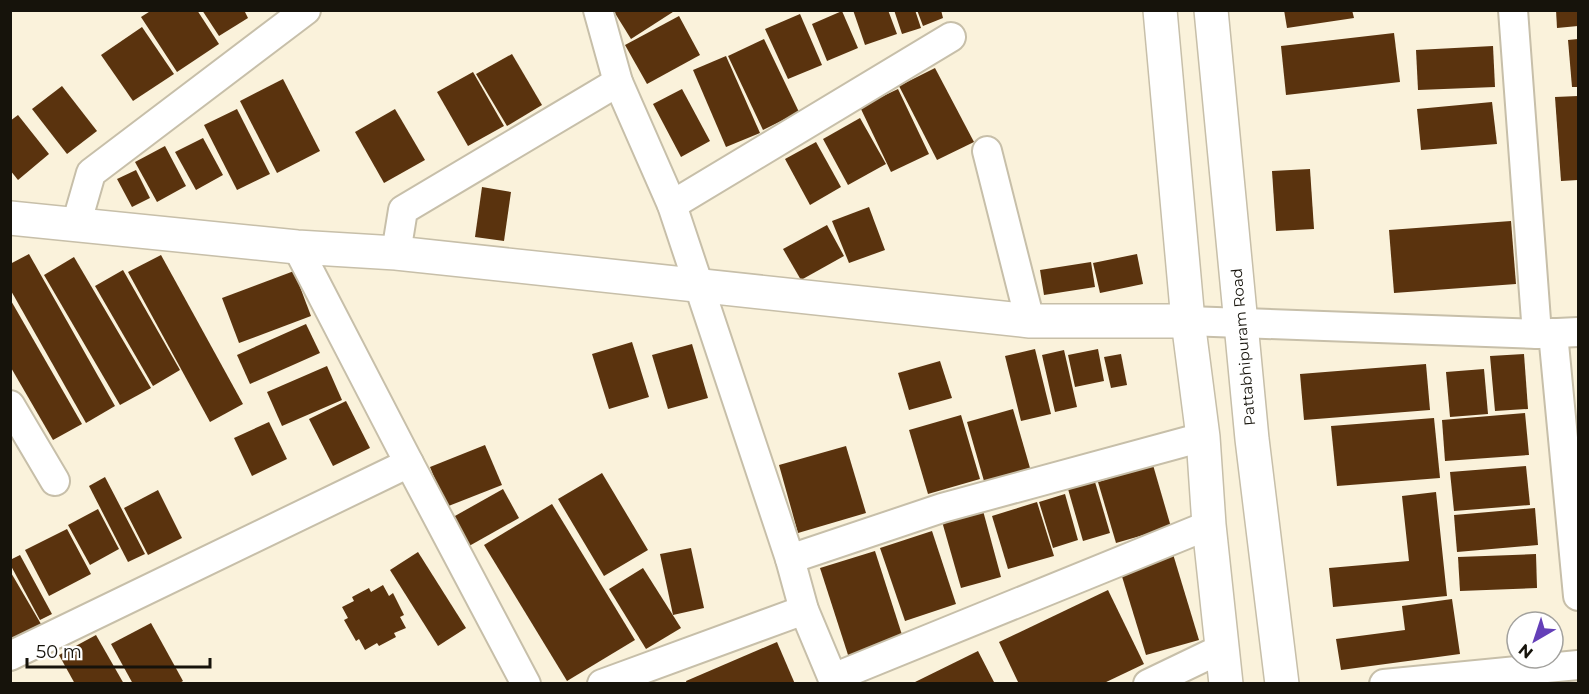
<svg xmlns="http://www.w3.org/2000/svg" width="1589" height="694" font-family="Montserrat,sans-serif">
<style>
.building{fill:#5a330e}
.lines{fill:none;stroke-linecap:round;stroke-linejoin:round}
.street-casing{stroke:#c7bfa9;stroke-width:32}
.secondary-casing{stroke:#c7bfa9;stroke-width:36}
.street{stroke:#fff;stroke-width:28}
.secondary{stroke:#fff;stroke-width:33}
.labels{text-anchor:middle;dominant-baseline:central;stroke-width:6;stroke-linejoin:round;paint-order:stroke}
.street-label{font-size:15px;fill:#16130b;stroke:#fff}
</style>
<rect width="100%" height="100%" fill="#faf2db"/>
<!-- building -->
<g class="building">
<path d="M152 10H197L219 44 177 72 141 17Z"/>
<path d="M202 10H244L248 18 219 36Z"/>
<path d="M613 10H676L631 39Z"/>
<path d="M853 10H888L897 34 865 45Z"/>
<path d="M894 10H915L921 28 902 34Z"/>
<path d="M917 10H941L943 18 923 26Z"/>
<path d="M1284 10H1352L1354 18 1287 28Z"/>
<path d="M1556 10H1578V26L1557 28Z"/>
<path d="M842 11 858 48 827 61 812 24Z"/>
<path d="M800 14 822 65 788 79 765 29Z"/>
<path d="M679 16 700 55 647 84 625 45Z"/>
<path d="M142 27 174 74 133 101 101 55Z"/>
<path d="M1394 33 1400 82 1286 95 1281 46Z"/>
<path d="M764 39 799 112 763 130 728 56Z"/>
<path d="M1578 39V87H1572L1568 40Z"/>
<path d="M1493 46 1495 87 1418 90 1416 50Z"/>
<path d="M512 54 542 105 507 126 476 74Z"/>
<path d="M726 56 760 133 726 147 693 70Z"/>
<path d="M935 68 974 142 937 160 899 86Z"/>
<path d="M473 72 504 126 468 146 437 92Z"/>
<path d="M283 79 320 151 277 173 240 101Z"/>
<path d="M62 86 97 131 67 154 32 109Z"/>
<path d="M682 89 710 141 681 157 653 104Z"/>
<path d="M898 89 929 154 891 172 860 107Z"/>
<path d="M1578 96V180L1561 181 1555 97Z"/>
<path d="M1492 102 1497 144 1421 150 1417 109Z"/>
<path d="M237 109 270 174 237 190 204 125Z"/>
<path d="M395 109 425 160 384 183 355 132Z"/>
<path d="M18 115 49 154 18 180 10 170V121Z"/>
<path d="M860 118 886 164 848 185 823 139Z"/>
<path d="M203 138 223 175 196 190 175 152Z"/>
<path d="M816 142 841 187 810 205 785 159Z"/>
<path d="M165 146 186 186 157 202 135 162Z"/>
<path d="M1310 169 1314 229 1276 231 1272 171Z"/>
<path d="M136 170 150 198 132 207 117 179Z"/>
<path d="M482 187 511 192 504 241 475 237Z"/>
<path d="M869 207 885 250 849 263 832 221Z"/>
<path d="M1511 221 1516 284 1394 293 1389 230Z"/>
<path d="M827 225 844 256 801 280 783 249Z"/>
<path d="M29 254 115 406 86 423 10 289V264Z"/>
<path d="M1137 254 1143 284 1100 293 1093 263Z"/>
<path d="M161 255 243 404 210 422 128 272Z"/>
<path d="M74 257 151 388 120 405 44 275Z"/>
<path d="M1091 262 1095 287 1044 295 1040 270Z"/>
<path d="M123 270 180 370 153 386 95 286Z"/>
<path d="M294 271 311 316 239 343 222 298Z"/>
<path d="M10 299 82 424 53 440 10 366Z"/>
<path d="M306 324 320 353 250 384 237 355Z"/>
<path d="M632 342 649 397 609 409 592 354Z"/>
<path d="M692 344 708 398 668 409 652 355Z"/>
<path d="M1035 349 1051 414 1021 421 1005 356Z"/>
<path d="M1098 349 1104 381 1075 387 1068 355Z"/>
<path d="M1064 350 1077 407 1055 412 1042 355Z"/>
<path d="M1121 354 1127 385 1111 388 1104 357Z"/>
<path d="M1524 354 1528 409 1495 411 1490 356Z"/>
<path d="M940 361 952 398 909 410 898 373Z"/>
<path d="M1426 364 1430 410 1304 420 1300 374Z"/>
<path d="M327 366 342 400 282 426 267 392Z"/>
<path d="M1484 369 1488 414 1450 417 1446 372Z"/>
<path d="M346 401 370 448 333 466 309 419Z"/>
<path d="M1013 409 1030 468 984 481 967 422Z"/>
<path d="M1525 413 1529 455 1445 461 1442 420Z"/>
<path d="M961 415 980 479 928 494 909 430Z"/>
<path d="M1434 418 1440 478 1337 486 1331 426Z"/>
<path d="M269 422 287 459 252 476 234 438Z"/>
<path d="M485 445 502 485 446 507 430 467Z"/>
<path d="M846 446 866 513 798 533 779 465Z"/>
<path d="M1153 465 1171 527 1116 543 1098 482Z"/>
<path d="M1526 466 1530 505 1454 511 1450 472Z"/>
<path d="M602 473 648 550 604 576 558 499Z"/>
<path d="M105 477 145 554 128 562 89 486Z"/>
<path d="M1095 482 1110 533 1083 541 1068 489Z"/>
<path d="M503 489 519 518 462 550 446 521Z"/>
<path d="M158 490 182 538 148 555 124 508Z"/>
<path d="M1436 492 1447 596 1333 607 1329 568 1409 561 1402 496Z"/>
<path d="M1065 494 1078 540 1053 548 1039 502Z"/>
<path d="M1037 502 1054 556 1008 569 992 516Z"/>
<path d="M552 504 635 640 567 681 484 545Z"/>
<path d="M982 507 1001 577 961 588 941 518Z"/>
<path d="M1535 508 1538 545 1457 552 1454 515Z"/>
<path d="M98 509 119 549 90 565 68 525Z"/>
<path d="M67 529 91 574 49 596 25 550Z"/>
<path d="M932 531 956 604 905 621 880 548Z"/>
<path d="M691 548 704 608 673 615 660 554Z"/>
<path d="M875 551 904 641 849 658 820 568Z"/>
<path d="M418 552 466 628 438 646 390 570Z"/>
<path d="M1173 554 1199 640 1146 655 1120 570Z"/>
<path d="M1536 554 1537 588 1460 591 1458 557Z"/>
<path d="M20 555 52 614 40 620 10 564V560Z"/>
<path d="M643 568 681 628 646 649 609 589Z"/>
<path d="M10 571 41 624 10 642Z"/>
<path d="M383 585 389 596 393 593 404 615 400 617 406 628 394 633 396 637 379 646 377 643 365 650 359 639 356 641 344 620 348 618 342 607 354 601 352 597 369 588 371 592Z"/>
<path d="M1108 590 1144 664 1102 684H1019L999 642Z"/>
<path d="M1452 599 1460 654 1341 670 1336 639 1405 630 1402 606Z"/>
<path d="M151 623 183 681 178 684H133L111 644Z"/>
<path d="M96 635 124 684H75L59 655Z"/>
<path d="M777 642 795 684H687L686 681Z"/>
<path d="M978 651 995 684H911Z"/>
</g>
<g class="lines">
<!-- street casing -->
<g class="street-casing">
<g id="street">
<path d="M598 10 618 82 672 205 790 559 804 610 835 684"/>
<path d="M1513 10 1537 334"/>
<path d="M987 151 1030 321"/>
<path d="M672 205 951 37"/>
<path d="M76 225 91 173 306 10"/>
<path d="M297 247 409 463 526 684"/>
<path d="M396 253 403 210 618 82"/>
<path d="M1188 321 1537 334 1578 332"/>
<path d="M1553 333 1578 596"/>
<path d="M10 405 55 481"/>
<path d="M790 559 942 508 1203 437"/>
<path d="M10 656 409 463"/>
<path d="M833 678 1209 525"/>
<path d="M602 684 804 610"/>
<path d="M1148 684 1223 648"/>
<path d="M1384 684 1578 665"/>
</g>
</g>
<!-- secondary casing -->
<g class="secondary-casing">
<g id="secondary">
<path d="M1160 10 1188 321 1203 437 1209 525 1226 684"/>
<path d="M1211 10 1252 439 1282 684"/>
<path d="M10 218 297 247 396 253 1030 321H1188"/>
</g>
</g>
<!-- street -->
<use href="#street" class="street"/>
<!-- secondary -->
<use href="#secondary" class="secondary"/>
</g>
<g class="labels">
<!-- street labels -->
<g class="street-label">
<text transform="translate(1243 347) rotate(-95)">Pattabhipuram Road</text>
</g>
</g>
<!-- border -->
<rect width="1589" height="694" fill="none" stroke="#16130b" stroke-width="24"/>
<!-- north arrow -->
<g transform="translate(1535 640) rotate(219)"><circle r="28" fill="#ffffff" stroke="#a2a19d" stroke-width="1.5"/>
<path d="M0-4.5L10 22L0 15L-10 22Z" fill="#643fb8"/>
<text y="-9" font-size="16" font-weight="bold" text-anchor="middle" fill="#16130b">N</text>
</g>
<!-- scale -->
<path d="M27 658v9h183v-9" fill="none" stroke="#16130b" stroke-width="3"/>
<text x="36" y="658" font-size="18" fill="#16130b" stroke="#ffffff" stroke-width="4.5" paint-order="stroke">50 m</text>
</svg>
